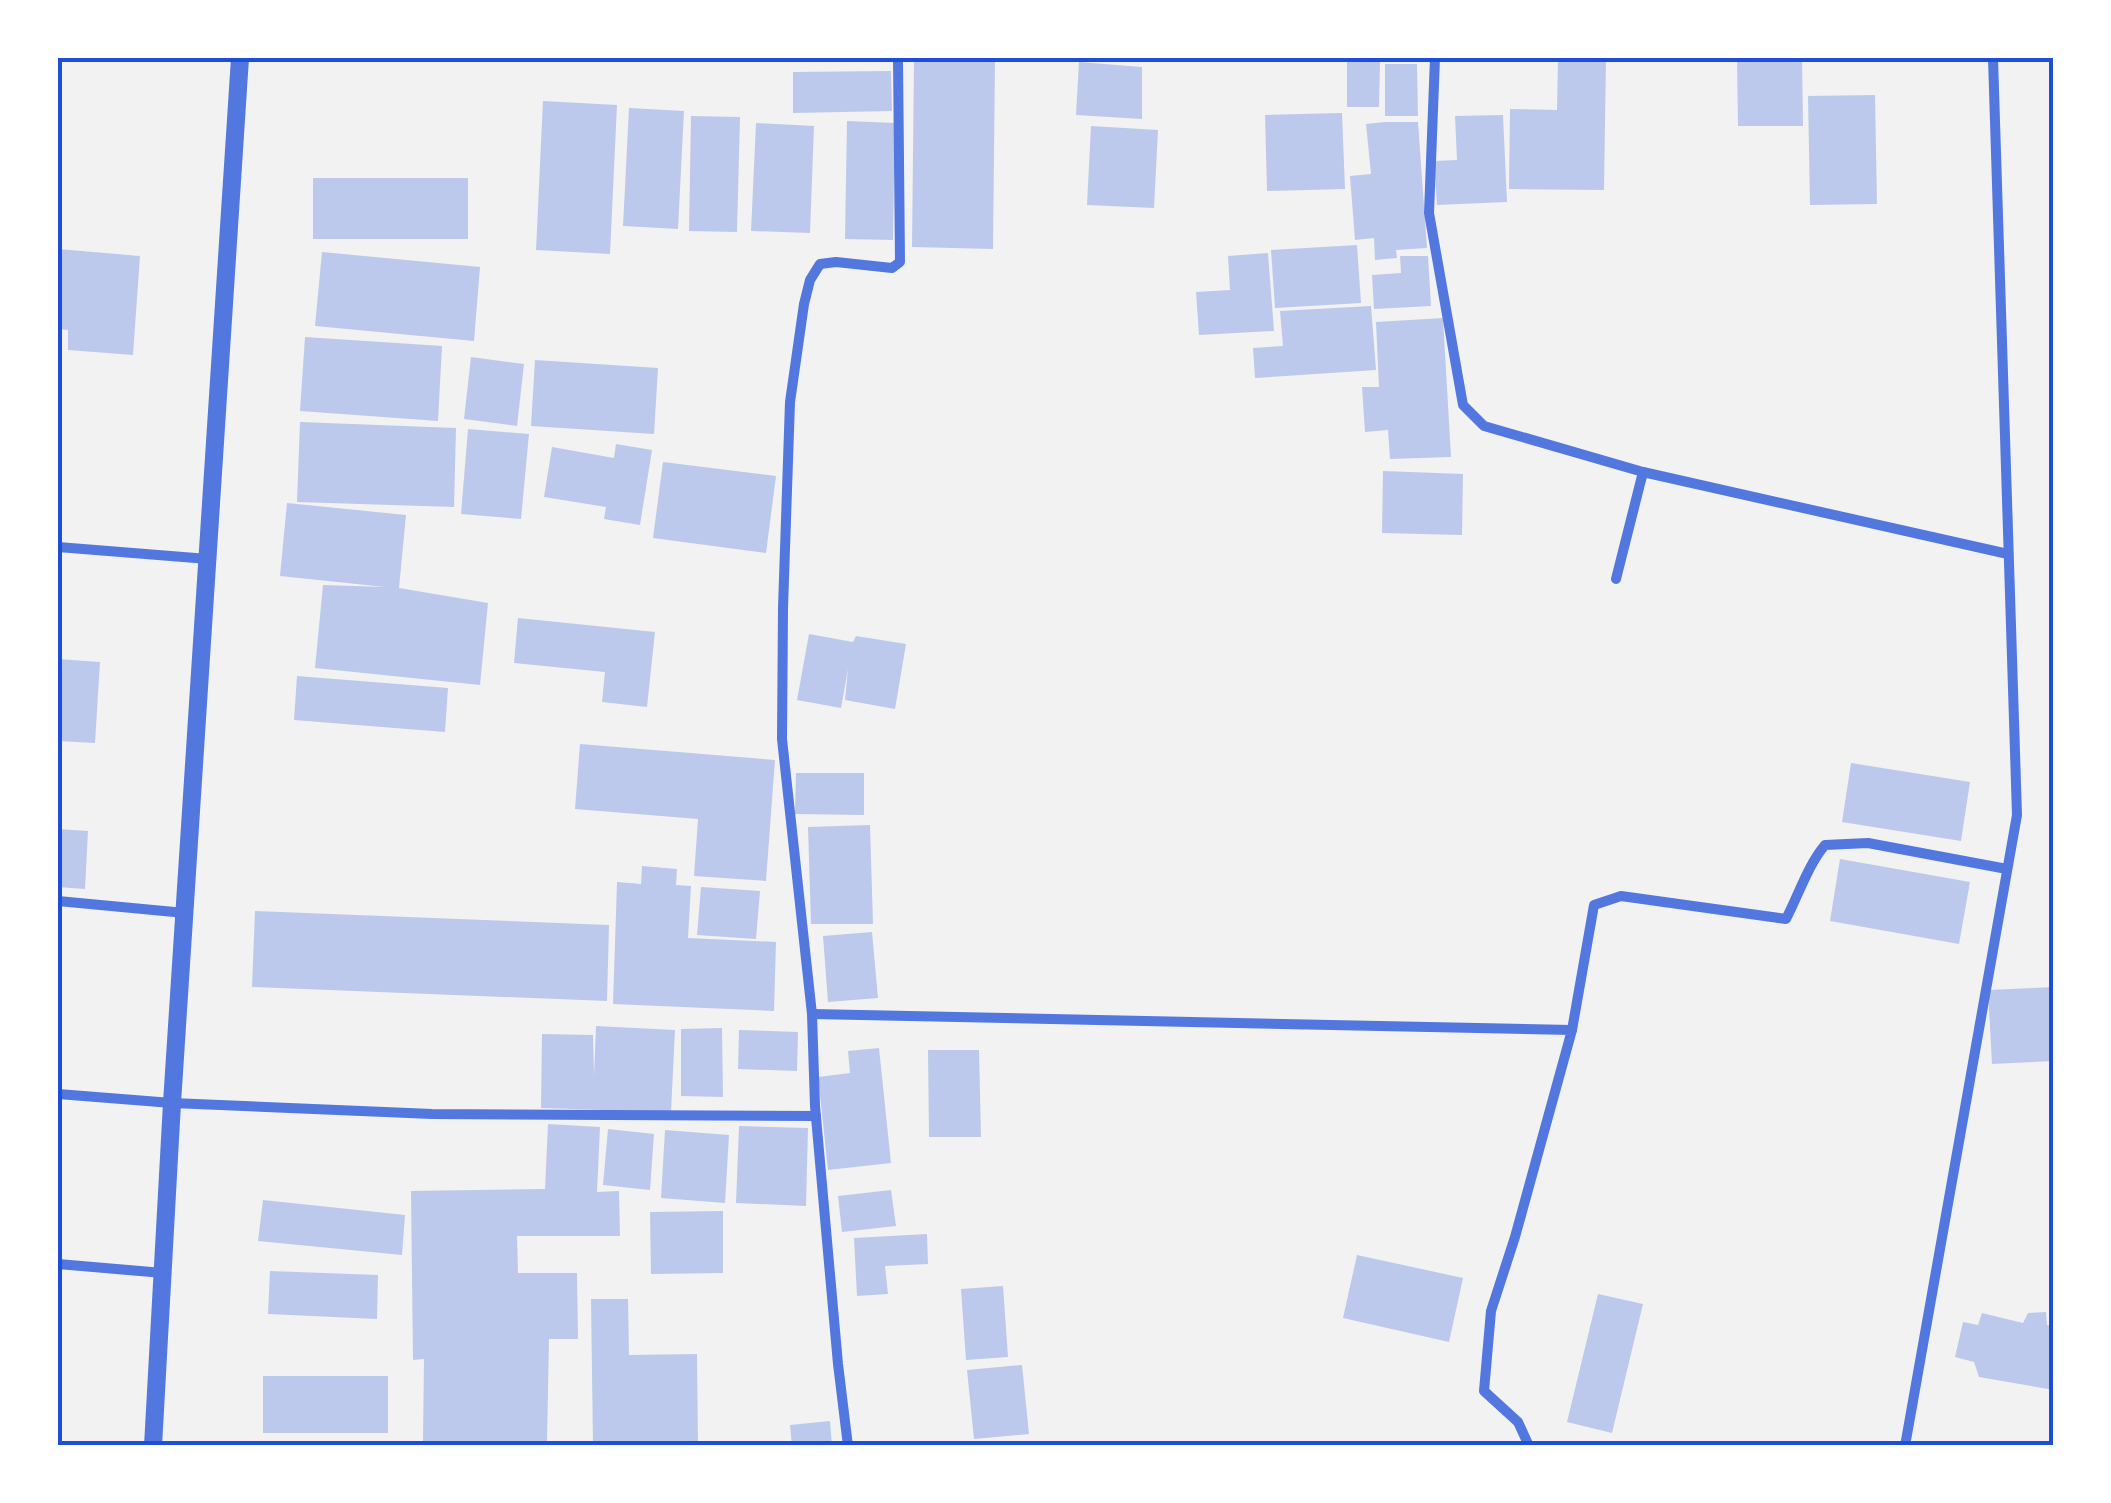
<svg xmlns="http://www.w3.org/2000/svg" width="2111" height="1503" font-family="Mulish,sans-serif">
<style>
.building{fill:#bdc9ec}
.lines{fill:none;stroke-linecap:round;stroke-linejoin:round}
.minor{stroke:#5277de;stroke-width:10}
.tertiary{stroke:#5277de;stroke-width:18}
.neatline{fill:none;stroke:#1d4ed8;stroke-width:4}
</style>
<rect width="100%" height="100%" fill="#f2f2f2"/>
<!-- building -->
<g class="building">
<path d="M955 58H995L993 249 912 247 914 61H955Z"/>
<path d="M1558 58 1606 59 1604 190 1509 189 1510 109 1557 110Z"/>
<path d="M1737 58H1802L1803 126H1738Z"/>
<path d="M1347 61 1380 62 1379 107H1347Z"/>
<path d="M1079 62 1142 67V119L1076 115Z"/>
<path d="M1385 64H1417L1418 116H1385Z"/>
<path d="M891 71 892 111 793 113V72Z"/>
<path d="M1875 95 1877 204 1810 205 1808 96Z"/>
<path d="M543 101 617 105 610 254 536 250Z"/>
<path d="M629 108 684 111 678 229 623 226Z"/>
<path d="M1342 113 1345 189 1267 191 1265 115Z"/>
<path d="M1503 115 1507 202 1437 205 1434 161 1457 160 1455 116Z"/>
<path d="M691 116 740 117 737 232 689 231Z"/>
<path d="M847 121 895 123 893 240 845 239Z"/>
<path d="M1385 122H1418L1427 248 1396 250 1397 258 1375 260 1374 238 1355 240 1350 176 1371 174 1366 124Z"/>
<path d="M756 123 814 126 810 233 751 231Z"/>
<path d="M1091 126 1158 130 1154 208 1087 205Z"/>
<rect x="313" y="178" width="155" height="61"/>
<path d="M1357 245 1361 303 1275 308 1271 250Z"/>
<path d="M58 249 140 256 133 355 68 350V330L58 329Z"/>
<path d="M322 252 480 267 474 341 315 326Z"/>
<path d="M1268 253 1274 331 1199 335 1196 292 1230 290 1228 256Z"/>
<path d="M1400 256H1428L1431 306 1374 309 1372 275 1401 273Z"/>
<path d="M1371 306 1376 370 1255 378 1253 348 1283 346 1280 311Z"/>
<path d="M1443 318 1451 457 1390 459 1388 430 1365 432 1362 387H1379L1376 322Z"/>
<path d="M305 337 442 346 438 421 300 411Z"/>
<path d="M471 357 524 364 517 426 464 419Z"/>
<path d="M535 360 658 368 654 434 531 426Z"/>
<path d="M300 422 456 428 454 507 297 502Z"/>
<path d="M468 429 529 434 521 519 461 514Z"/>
<path d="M616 444 652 450 640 525 604 519 606 507 544 497 552 447 614 458Z"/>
<path d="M663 462 776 476 766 553 653 538Z"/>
<path d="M1383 471 1463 474 1462 535 1382 533Z"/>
<path d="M287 503 406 515 399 588 488 603 480 685 315 668 323 585 385 587 280 576Z"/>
<path d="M518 618 655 632 647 707 602 702 605 672 514 663Z"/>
<path d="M809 634 853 642 856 636 906 644 895 709 845 700 848 669 841 708 797 700Z"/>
<path d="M58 659 100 662 95 743 58 741Z"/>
<path d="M297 676 448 688 445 732 294 720Z"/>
<path d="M580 744 775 760 766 881 694 876 698 819 575 809Z"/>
<path d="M1851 763 1970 782 1961 841 1842 822Z"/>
<path d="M796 773H864V815L795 814Z"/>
<path d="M870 825 873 924H811L808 827Z"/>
<path d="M58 829 88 831 85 889 58 887Z"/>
<path d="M1840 859 1970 882 1959 944 1830 921Z"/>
<path d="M642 866 677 869 676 885 691 886 688 938 776 942 774 1011 613 1004 617 882 641 884Z"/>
<path d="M701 887 760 891 756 939 697 935Z"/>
<path d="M255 911 609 925 607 1001 252 987Z"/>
<path d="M872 932 878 998 828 1002 823 936Z"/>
<path d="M2054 987V1061L1992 1064 1988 990Z"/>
<path d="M596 1026 675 1030 671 1112 541 1108 542 1034 593 1035 594 1076Z"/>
<path d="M722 1028 723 1097 681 1096V1029Z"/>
<path d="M739 1030 798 1032 797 1071 738 1069Z"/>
<path d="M879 1048 891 1163 828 1170 818 1077 850 1073 848 1051Z"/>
<path d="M928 1050H979L981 1137H929Z"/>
<path d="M548 1124 600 1127 597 1192 619 1191 620 1236H517L518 1273H577L578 1339H549L547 1442 423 1441 424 1359 413 1360 411 1191 545 1189Z"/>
<path d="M739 1126 808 1128 806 1206 736 1203Z"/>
<path d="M608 1129 654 1134 650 1190 603 1185Z"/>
<path d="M665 1130 729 1135 725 1203 661 1198Z"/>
<path d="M891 1190 896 1226 842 1232 838 1196Z"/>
<path d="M263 1200 405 1215 402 1255 258 1241Z"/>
<path d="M723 1211V1273L651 1274 650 1212Z"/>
<path d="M927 1234 928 1264 885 1266 888 1294 857 1296 854 1238Z"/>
<path d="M1357 1255 1463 1278 1449 1342 1343 1318Z"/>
<path d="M270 1271 378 1275 377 1319 268 1314Z"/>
<path d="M1003 1286 1008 1357 966 1360 961 1289Z"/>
<path d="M1598 1294 1643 1304 1612 1433 1567 1422Z"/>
<path d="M591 1299H628L629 1355 697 1354 698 1446H593Z"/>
<path d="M2046 1312 2047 1325 2054 1326V1390L1979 1377 1974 1362 1955 1357 1963 1322 1978 1325 1982 1313 2023 1323 2028 1313Z"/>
<path d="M1022 1365 1029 1434 974 1439 967 1370Z"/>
<rect x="263" y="1376" width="125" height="57"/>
<path d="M830 1421 832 1446H792L790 1425Z"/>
</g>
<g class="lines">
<!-- minor -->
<g class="minor">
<path d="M1435 58 1429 213 1463 405 1484 426 1643 472"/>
<path d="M58 547 208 559"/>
<path d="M1616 579 1643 472 2008 554"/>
<path d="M58 901 185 913"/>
<path d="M812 1014 1572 1030 1515 1237 1491 1311 1484 1391 1518 1422 1529 1446"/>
<path d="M1572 1030 1594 905 1621 896 1786 919C1799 894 1808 865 1825 845L1868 843 2007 869"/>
<path d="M58 1094 172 1103 432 1114 816 1116"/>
<path d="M58 1264 163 1273"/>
<path d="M848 1446 838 1364 815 1106 812 1014 782 739 783 608 790 402 804 304 810 280 820 264 836 262 892 268 900 262 898 58"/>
<path d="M1905 1446 2017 815 1993 58"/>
</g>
<!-- tertiary -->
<path class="tertiary" d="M153 1446 172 1103 240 58"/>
</g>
<!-- border -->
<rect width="2111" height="1503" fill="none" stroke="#ffffff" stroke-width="120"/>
<rect x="60" y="60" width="1991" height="1383" class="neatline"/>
</svg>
